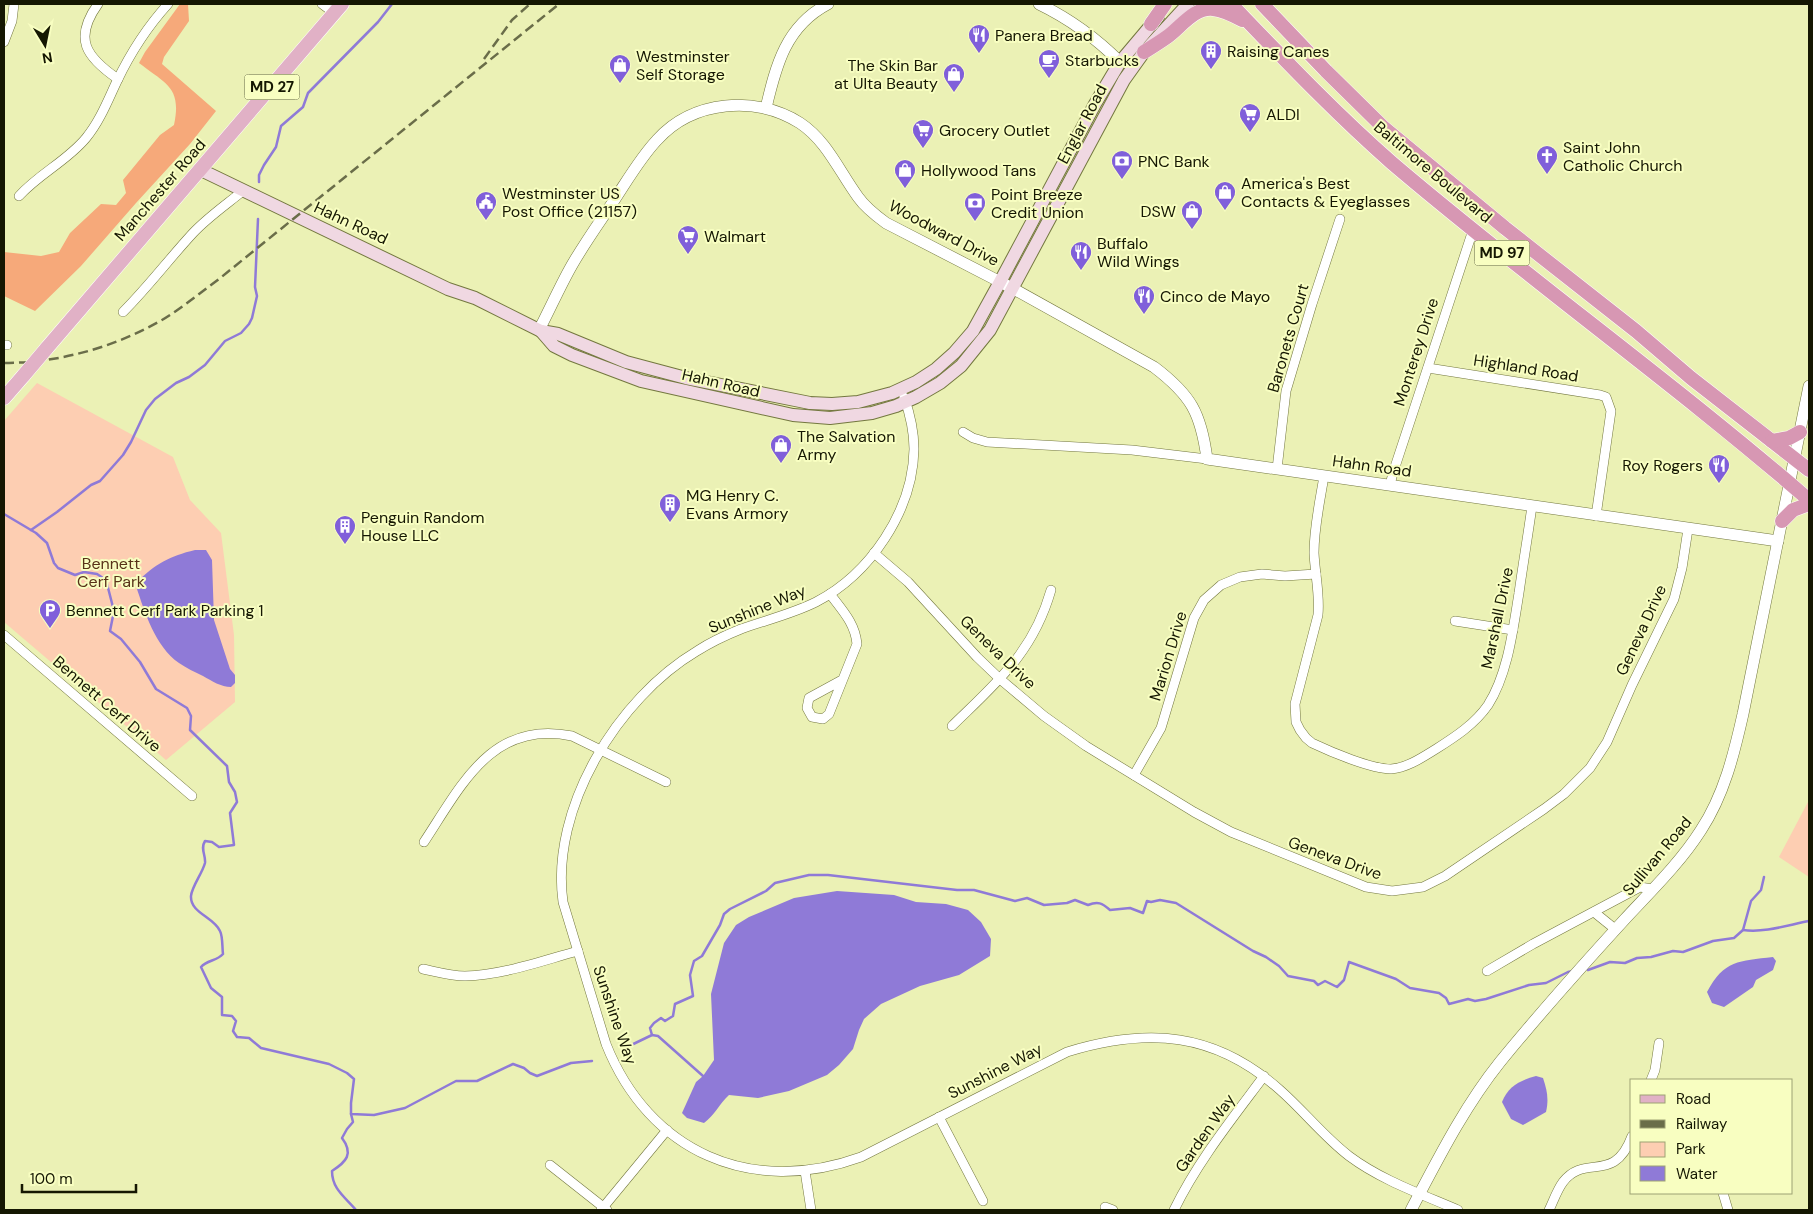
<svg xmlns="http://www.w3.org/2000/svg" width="1813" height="1214" font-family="'DM Sans',sans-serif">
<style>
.green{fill:#fdceb2}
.forest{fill:#f6a97a}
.water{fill:#8f7ad7}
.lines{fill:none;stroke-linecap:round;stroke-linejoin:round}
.stream{stroke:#8f7ad7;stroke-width:2.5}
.minor-casing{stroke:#73773f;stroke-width:10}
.tertiary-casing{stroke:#73773f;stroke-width:12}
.secondary-casing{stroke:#73773f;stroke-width:14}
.primary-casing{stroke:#fff;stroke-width:15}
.trunk-casing{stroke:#fff;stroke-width:15}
.minor{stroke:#fff;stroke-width:9}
.tertiary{stroke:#fff;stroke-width:11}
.secondary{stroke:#f0d8e2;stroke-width:12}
.primary{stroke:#e1b1c6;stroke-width:14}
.trunk{stroke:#d797b3;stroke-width:14}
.rail{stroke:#6a6d49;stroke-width:2.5;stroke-dasharray:10 5;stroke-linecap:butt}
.primary-bridge-casing{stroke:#fff;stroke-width:15;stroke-linecap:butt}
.primary-bridge{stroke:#e1b1c6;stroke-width:14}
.labels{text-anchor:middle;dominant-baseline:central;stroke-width:4;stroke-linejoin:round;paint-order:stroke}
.shield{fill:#f8fec1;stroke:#595c3b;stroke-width:1}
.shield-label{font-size:15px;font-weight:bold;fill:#151702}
.poi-label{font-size:16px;fill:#151702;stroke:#f8fec1;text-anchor:start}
.street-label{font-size:16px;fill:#151702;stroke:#f8fec1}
.park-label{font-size:16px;fill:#583219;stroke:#f8fec1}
</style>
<rect width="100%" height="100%" fill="#ebf1b5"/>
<!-- green -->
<g class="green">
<path d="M37 383 173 457 190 500 221 533 234 635 235 702 166 760 4 622V421Z"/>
<path d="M1809 800V877L1779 857Z"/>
</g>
<!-- forest -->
<path class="forest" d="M180 4H188L189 21 164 57 162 64 216 111 190 144 136 203 81 266 35 311 4 296V252L41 256 59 252 70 233 101 204 116 205 126 193 123 180 160 135 174 125C182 87 166 84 139 63L145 52Z"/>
<!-- water -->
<g class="water">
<path d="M195 550H206L212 560 214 620 230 669 235 675V683L231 687C221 687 212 681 203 676 195 672 186 668 179 663 155 646 145 613 136 586L137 582C155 564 170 556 195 550Z"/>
<path d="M837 891 894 895 916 902 946 904 968 910 981 922 991 939 990 956 959 975 920 986 881 1004 864 1019 859 1030 853 1049 839 1065 827 1075 789 1091 758 1098 729 1095C720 1103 714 1116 704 1123L687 1118 682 1113 696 1082 703 1076 714 1060 711 994 724 943 736 925 749 917 794 898Z"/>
<path d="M1773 957 1776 961 1773 970 1756 980 1753 987 1724 1007 1712 1003 1707 992C1724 960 1739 961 1773 957Z"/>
<path d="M1536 1076 1543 1078C1547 1090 1549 1099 1546 1112L1523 1125 1511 1119 1502 1102C1508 1086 1521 1080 1536 1076Z"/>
</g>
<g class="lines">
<!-- stream -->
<g class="stream">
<path d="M259 182V175L264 165 276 147 281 126 303 107 308 93 378 22 392 4"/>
<path d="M4 514 36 533 47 543 54 563 58 568 75 575 84 572 97 574 106 580 114 611 110 631 121 639 140 662 156 689 187 708 191 716 190 730 227 766 229 782 235 792 237 802 230 813 234 845 219 847 212 842 205 841C200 849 206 855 205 863 202 874 192 886 191 896 190 913 214 917 220 931 223 937 222 947 223 954 217 961 207 960 201 967L211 988 222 997V1015L232 1016 236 1021 233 1031 237 1037 249 1038 261 1048 329 1064 347 1073 354 1079 351 1103V1114L374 1115 405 1108 456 1081H477L513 1064 524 1068 530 1073 537 1076 571 1063 592 1061"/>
<path d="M31 530 57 512 91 485 100 481 123 455 131 442 146 410 155 399 176 383 189 377 205 365 225 341 241 333 249 324 252 318 257 296 255 287 258 219"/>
<path d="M1743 930C1765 933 1788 925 1809 921"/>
<path d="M1588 970 1610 962 1625 963 1637 958 1651 957 1673 951 1683 952 1713 941 1734 938 1743 930 1751 901 1761 890 1764 877"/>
<path d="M652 1035 658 1036 703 1076"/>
<path d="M625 1048 652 1035 650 1028 654 1023 661 1018 665 1021 673 1016 675 1004 693 996 690 975 694 961 702 956 720 925 724 914 730 909 766 891 775 883 809 875H828L957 890H974L1015 901 1027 898 1044 905 1067 903 1075 900 1088 905C1098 901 1102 903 1110 910L1130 908 1143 913 1147 901 1151 902 1160 900 1176 903 1253 951 1266 957 1279 966 1288 976 1314 981 1318 985 1325 981 1337 987 1344 980 1349 962 1396 979 1410 988 1439 993 1446 998 1449 1004 1468 999 1475 1001 1486 999 1529 985 1546 983 1568 972 1573 971"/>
<path d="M351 1114 353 1122 347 1129 342 1138C354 1154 346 1162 332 1171 332 1189 345 1197 356 1210"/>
</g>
<!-- minor casing -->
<g class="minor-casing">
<g id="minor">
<path d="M98 4C73 39 86 57 118 79"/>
<path d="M322 4 334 13"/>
<path d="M4 42 12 21 14 4"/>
<path d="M19 196C40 173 67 161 86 138 100 121 108 100 117 81 130 54 148 26 168 4"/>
<path d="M123 312C148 287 169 259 193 233 208 217 227 204 244 190"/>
<path d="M4 345H7"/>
<path d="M1428 368 1600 395 1606 397 1611 411 1596 516"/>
<path d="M904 397C910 414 914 431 914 449 913 511 870 574 816 602 792 614 766 620 741 629 726 635 711 642 697 651 618 698 550 808 563 902L606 1044C649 1152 751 1197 861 1157L1067 1052C1148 1027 1215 1032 1280 1090 1304 1111 1323 1136 1349 1156 1381 1180 1421 1194 1458 1210"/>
<path d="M963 432 973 438 987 442 1132 450 1207 459"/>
<path d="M1277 469 1286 391 1312 304 1340 219"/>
<path d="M1324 476C1320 501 1314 527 1314 553 1315 574 1320 594 1318 615L1295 704 1296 722 1300 730 1306 738 1312 743C1331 752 1371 769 1391 769 1407 768 1423 757 1436 749 1455 737 1475 724 1488 705 1508 674 1513 629 1519 593 1523 564 1528 535 1532 506"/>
<path d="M1390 485 1393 473 1473 230"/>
<path d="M874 553 908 582 977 657 1000 679 1044 716 1086 746 1194 812 1231 832 1366 887 1392 891 1423 887 1445 876 1544 809 1564 794 1590 768 1607 742 1632 685 1674 599 1682 568 1688 529"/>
<path d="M830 594C842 610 855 623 857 644L829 714 823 719 812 717 807 708 809 698 842 680"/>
<path d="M1455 621 1513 630"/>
<path d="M4 635 192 796"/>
<path d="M952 726C997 682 1033 653 1051 590"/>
<path d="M1134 775 1161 728 1194 618 1204 600 1221 585 1240 577 1262 574 1285 576 1316 574"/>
<path d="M424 842C461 786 492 719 572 736L666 782"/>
<path d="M1594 912 1615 929"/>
<path d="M423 969C437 972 451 976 465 976 503 975 541 961 578 951"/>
<path d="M1487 971 1533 944 1640 887 1652 889"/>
<path d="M1651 1080 1655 1070 1659 1043"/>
<path d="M939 1117 983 1201"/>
<path d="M550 1165 607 1210"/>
<path d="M805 1171 811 1210"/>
<path d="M1723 1193 1728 1210"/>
<path d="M1105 1207 1113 1210"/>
<path d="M601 1210 667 1130"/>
<path d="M1174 1210C1198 1161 1232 1119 1264 1076"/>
<path d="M1549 1210C1553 1202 1557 1190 1563 1182 1585 1153 1614 1185 1632 1136"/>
</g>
</g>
<!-- tertiary casing -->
<g class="tertiary-casing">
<g id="tertiary">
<path d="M1039 4C1068 18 1097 39 1120 62"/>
<path d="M766 108C776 65 786 26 828 4"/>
<path d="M539 330C550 309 560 286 572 265 584 244 599 223 613 202 627 181 640 158 657 140 693 100 756 95 800 123 827 141 839 171 858 197 865 207 875 215 886 223L1012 288 1154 367C1191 395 1201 413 1207 459L1778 541"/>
<path d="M1411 1210C1438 1159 1464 1107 1500 1062 1540 1013 1582 966 1625 919 1651 891 1680 863 1701 830 1724 795 1734 754 1743 714L1809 386"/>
</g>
</g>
<!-- secondary casing -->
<g class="secondary-casing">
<g id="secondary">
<path d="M201 170 448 289 475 298 541 331 558 334 626 362 686 378 810 403 832 404 858 402 892 393 916 382 936 369 954 353 973 331 1000 282 1095 104 1120 62 1158 17"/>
<path d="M541 331 554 346 572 355 641 381 793 415 830 418 872 413 896 406 916 397 940 383 961 366 990 330 1124 80 1144 52 1188 4"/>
</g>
</g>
<!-- primary casing -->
<g class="primary-casing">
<g id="primary">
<path d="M46 349 342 4"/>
<path d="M4 398 24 375"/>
</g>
</g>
<!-- trunk casing -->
<g class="trunk-casing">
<g id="trunk">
<path d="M1231 4C1283 58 1335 113 1392 163 1528 279 1674 383 1809 500"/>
<path d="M1262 4 1326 71 1384 128 1505 228 1636 331 1691 378 1809 470"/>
<path d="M1151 24 1165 4"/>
<path d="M1144 52C1152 47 1160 42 1167 37 1181 27 1194 7 1213 9 1223 10 1233 15 1242 20"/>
<path d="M1772 441 1789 438 1800 432"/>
<path d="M1782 521 1793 510 1809 504"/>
</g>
</g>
<!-- minor -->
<use href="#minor" class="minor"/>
<!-- tertiary -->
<use href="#tertiary" class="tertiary"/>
<!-- secondary -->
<use href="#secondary" class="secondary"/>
<!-- primary -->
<use href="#primary" class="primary"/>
<!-- trunk -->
<use href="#trunk" class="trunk"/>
<!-- rail -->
<g class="rail">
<path d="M484 59 512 20 530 4"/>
<path d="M4 363C59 363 115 347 162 320 182 308 200 293 219 279L559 4"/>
</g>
<!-- primary-bridge casing -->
<g class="primary-bridge-casing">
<path id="primary-bridge" d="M24 375 46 349"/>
</g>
<!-- primary-bridge -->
<use href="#primary-bridge" class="primary-bridge"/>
</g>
<!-- icons -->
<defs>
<g id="restaurant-pin" transform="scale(1.125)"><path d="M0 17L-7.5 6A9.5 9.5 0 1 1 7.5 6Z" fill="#805fda" stroke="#f8fec1"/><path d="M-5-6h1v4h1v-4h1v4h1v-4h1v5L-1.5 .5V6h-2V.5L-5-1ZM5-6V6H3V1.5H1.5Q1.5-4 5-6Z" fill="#fff"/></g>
<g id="building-pin" transform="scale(1.125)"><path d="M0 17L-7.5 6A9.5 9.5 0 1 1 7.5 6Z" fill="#805fda" stroke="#f8fec1"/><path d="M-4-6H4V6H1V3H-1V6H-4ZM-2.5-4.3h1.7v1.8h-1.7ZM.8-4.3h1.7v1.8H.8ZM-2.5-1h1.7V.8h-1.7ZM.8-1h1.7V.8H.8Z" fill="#fff"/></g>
<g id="cafe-pin" transform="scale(1.125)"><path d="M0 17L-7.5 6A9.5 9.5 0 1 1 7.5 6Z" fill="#805fda" stroke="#f8fec1"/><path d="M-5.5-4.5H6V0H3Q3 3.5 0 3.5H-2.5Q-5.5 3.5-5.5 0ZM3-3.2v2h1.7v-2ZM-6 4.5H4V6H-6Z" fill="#fff"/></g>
<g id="shop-pin" transform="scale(1.125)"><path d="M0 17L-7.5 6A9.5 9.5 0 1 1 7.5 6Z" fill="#805fda" stroke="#f8fec1"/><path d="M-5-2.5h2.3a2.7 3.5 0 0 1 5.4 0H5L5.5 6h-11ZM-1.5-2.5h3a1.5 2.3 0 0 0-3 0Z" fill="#fff"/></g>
<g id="supermarket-pin" transform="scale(1.125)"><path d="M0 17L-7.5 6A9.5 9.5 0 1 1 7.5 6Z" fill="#805fda" stroke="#f8fec1"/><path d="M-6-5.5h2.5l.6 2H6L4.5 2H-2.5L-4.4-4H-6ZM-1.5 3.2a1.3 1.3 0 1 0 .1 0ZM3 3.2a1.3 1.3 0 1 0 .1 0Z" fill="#fff"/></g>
<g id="church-pin" transform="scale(1.125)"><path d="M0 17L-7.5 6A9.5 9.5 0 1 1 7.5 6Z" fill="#805fda" stroke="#f8fec1"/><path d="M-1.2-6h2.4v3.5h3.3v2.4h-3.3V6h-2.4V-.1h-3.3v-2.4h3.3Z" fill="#fff"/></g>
<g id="bank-pin" transform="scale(1.125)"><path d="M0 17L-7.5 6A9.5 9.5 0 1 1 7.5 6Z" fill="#805fda" stroke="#f8fec1"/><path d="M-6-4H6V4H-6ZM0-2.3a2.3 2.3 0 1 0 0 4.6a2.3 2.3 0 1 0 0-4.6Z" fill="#fff"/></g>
<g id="civic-pin" transform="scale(1.125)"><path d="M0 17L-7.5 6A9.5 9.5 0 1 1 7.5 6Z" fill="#805fda" stroke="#f8fec1"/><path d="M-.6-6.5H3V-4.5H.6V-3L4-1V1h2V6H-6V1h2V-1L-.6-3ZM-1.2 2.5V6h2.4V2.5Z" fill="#fff"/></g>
<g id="parking-pin" transform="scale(1.125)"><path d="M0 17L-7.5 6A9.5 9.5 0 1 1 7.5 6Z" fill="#805fda" stroke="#f8fec1"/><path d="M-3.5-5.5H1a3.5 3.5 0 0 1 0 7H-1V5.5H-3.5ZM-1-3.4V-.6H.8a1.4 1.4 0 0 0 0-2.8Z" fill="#fff"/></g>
</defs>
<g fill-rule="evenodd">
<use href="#restaurant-pin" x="979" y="35"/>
<use href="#building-pin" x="1211" y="51"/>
<use href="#cafe-pin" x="1049" y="60"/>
<use href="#shop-pin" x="620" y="65"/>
<use href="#shop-pin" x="954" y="74"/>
<use href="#supermarket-pin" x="1250" y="114"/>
<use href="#supermarket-pin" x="923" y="130"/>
<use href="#church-pin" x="1547" y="156"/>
<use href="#bank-pin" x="1122" y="161"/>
<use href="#shop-pin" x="905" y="170"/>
<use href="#shop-pin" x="1225" y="192"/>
<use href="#civic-pin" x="486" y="202"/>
<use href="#bank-pin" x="975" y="203"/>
<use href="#shop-pin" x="1192" y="211"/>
<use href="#supermarket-pin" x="688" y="236"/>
<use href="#restaurant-pin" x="1081" y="252"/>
<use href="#restaurant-pin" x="1144" y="296"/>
<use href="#shop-pin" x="781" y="445"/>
<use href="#restaurant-pin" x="1719" y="465"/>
<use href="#building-pin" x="670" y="504"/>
<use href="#building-pin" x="345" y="526"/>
<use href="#parking-pin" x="50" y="610"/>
</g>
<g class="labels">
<!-- shield labels -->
<g class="shield">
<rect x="244.5" y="74.5" width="55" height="25" rx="4"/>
<rect x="1474.5" y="240.5" width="55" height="25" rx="4"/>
</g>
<g class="shield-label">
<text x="272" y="87">MD 27</text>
<text x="1502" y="253">MD 97</text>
</g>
<!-- poi labels -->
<g class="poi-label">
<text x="995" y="35">Panera Bread</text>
<text x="1227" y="51">Raising Canes</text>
<text x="636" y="56">Westminster<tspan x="636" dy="18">Self Storage</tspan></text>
<text x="1065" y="60">Starbucks</text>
<text x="938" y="65" text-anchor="end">The Skin Bar<tspan x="938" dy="18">at Ulta Beauty</tspan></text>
<text x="1266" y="114">ALDI</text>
<text x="939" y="130">Grocery Outlet</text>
<text x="1563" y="147">Saint John<tspan x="1563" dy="18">Catholic Church</tspan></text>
<text x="1138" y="161">PNC Bank</text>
<text x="921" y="170">Hollywood Tans</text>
<text x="1241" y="183">America's Best<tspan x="1241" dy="18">Contacts &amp; Eyeglasses</tspan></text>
<text x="502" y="193">Westminster US<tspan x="502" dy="18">Post Office (21157)</tspan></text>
<text x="991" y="194">Point Breeze<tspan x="991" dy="18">Credit Union</tspan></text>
<text x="1176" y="211" text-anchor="end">DSW</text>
<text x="704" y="236">Walmart</text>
<text x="1097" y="243">Buffalo<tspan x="1097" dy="18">Wild Wings</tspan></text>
<text x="1160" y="296">Cinco de Mayo</text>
<text x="797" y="436">The Salvation<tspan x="797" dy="18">Army</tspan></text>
<text x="1703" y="465" text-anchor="end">Roy Rogers</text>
<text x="686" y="495">MG Henry C.<tspan x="686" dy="18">Evans Armory</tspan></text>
<text x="361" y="517">Penguin Random<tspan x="361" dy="18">House LLC</tspan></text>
<text x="66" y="610">Bennett Cerf Park Parking 1</text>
</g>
<!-- street labels -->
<g class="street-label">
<text transform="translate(1082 124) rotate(-62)">Englar Road</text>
<text transform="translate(1433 172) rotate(40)">Baltimore Boulevard</text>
<text transform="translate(160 190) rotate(-49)">Manchester Road</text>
<text transform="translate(351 223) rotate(25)">Hahn Road</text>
<text transform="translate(944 233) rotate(28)">Woodward Drive</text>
<text transform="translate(1288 338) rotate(-74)">Baronets Court</text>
<text transform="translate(1416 352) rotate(-72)">Monterey Drive</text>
<text transform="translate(1526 368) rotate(9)">Highland Road</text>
<text transform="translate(721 383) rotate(13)">Hahn Road</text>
<text transform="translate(1372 466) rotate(8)">Hahn Road</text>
<text transform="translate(757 609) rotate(-22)">Sunshine Way</text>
<text transform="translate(1497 618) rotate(-78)">Marshall Drive</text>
<text transform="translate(1641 630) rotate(-65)">Geneva Drive</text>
<text transform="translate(998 652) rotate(44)">Geneva Drive</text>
<text transform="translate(1168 656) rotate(-73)">Marion Drive</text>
<text transform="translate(107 704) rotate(41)">Bennett Cerf Drive</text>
<text transform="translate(1657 856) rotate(-50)">Sullivan Road</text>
<text transform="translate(1335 858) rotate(20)">Geneva Drive</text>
<text transform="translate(615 1015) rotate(71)">Sunshine Way</text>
<text transform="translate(995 1071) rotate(-27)">Sunshine Way</text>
<text transform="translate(1205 1133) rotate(-55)">Garden Way</text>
</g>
<!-- park labels -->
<g class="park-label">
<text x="111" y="563">Bennett<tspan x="111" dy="18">Cerf Park</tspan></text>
</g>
</g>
<!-- border -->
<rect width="1813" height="1214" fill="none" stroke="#151702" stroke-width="10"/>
<!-- legend -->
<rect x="1630" y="1079" width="162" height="115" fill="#f8fec1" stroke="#9da275"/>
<rect x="1640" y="1095" width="25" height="8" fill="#e1b1c6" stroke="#9da275"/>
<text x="1676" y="1104" font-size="15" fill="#151702">Road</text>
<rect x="1640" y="1120" width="25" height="8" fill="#6a6d49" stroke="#9da275"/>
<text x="1676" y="1129" font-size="15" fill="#151702">Railway</text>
<rect x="1640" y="1142" width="25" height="15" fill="#fdceb2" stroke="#9da275"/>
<text x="1676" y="1154" font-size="15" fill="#151702">Park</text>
<rect x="1640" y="1166" width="25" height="15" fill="#8f7ad7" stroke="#9da275"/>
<text x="1676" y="1179" font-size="15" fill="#151702">Water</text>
<!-- north arrow -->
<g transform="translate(45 45) rotate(170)" stroke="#f8fec1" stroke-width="4" paint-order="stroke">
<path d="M0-4L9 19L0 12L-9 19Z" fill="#151702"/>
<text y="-8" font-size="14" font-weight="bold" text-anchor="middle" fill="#151702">N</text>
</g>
<!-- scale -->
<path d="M22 1184v8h114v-8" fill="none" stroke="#151702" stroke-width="2.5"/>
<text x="30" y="1184" font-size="15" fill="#151702" stroke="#f8fec1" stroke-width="4" paint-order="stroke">100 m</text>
</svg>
